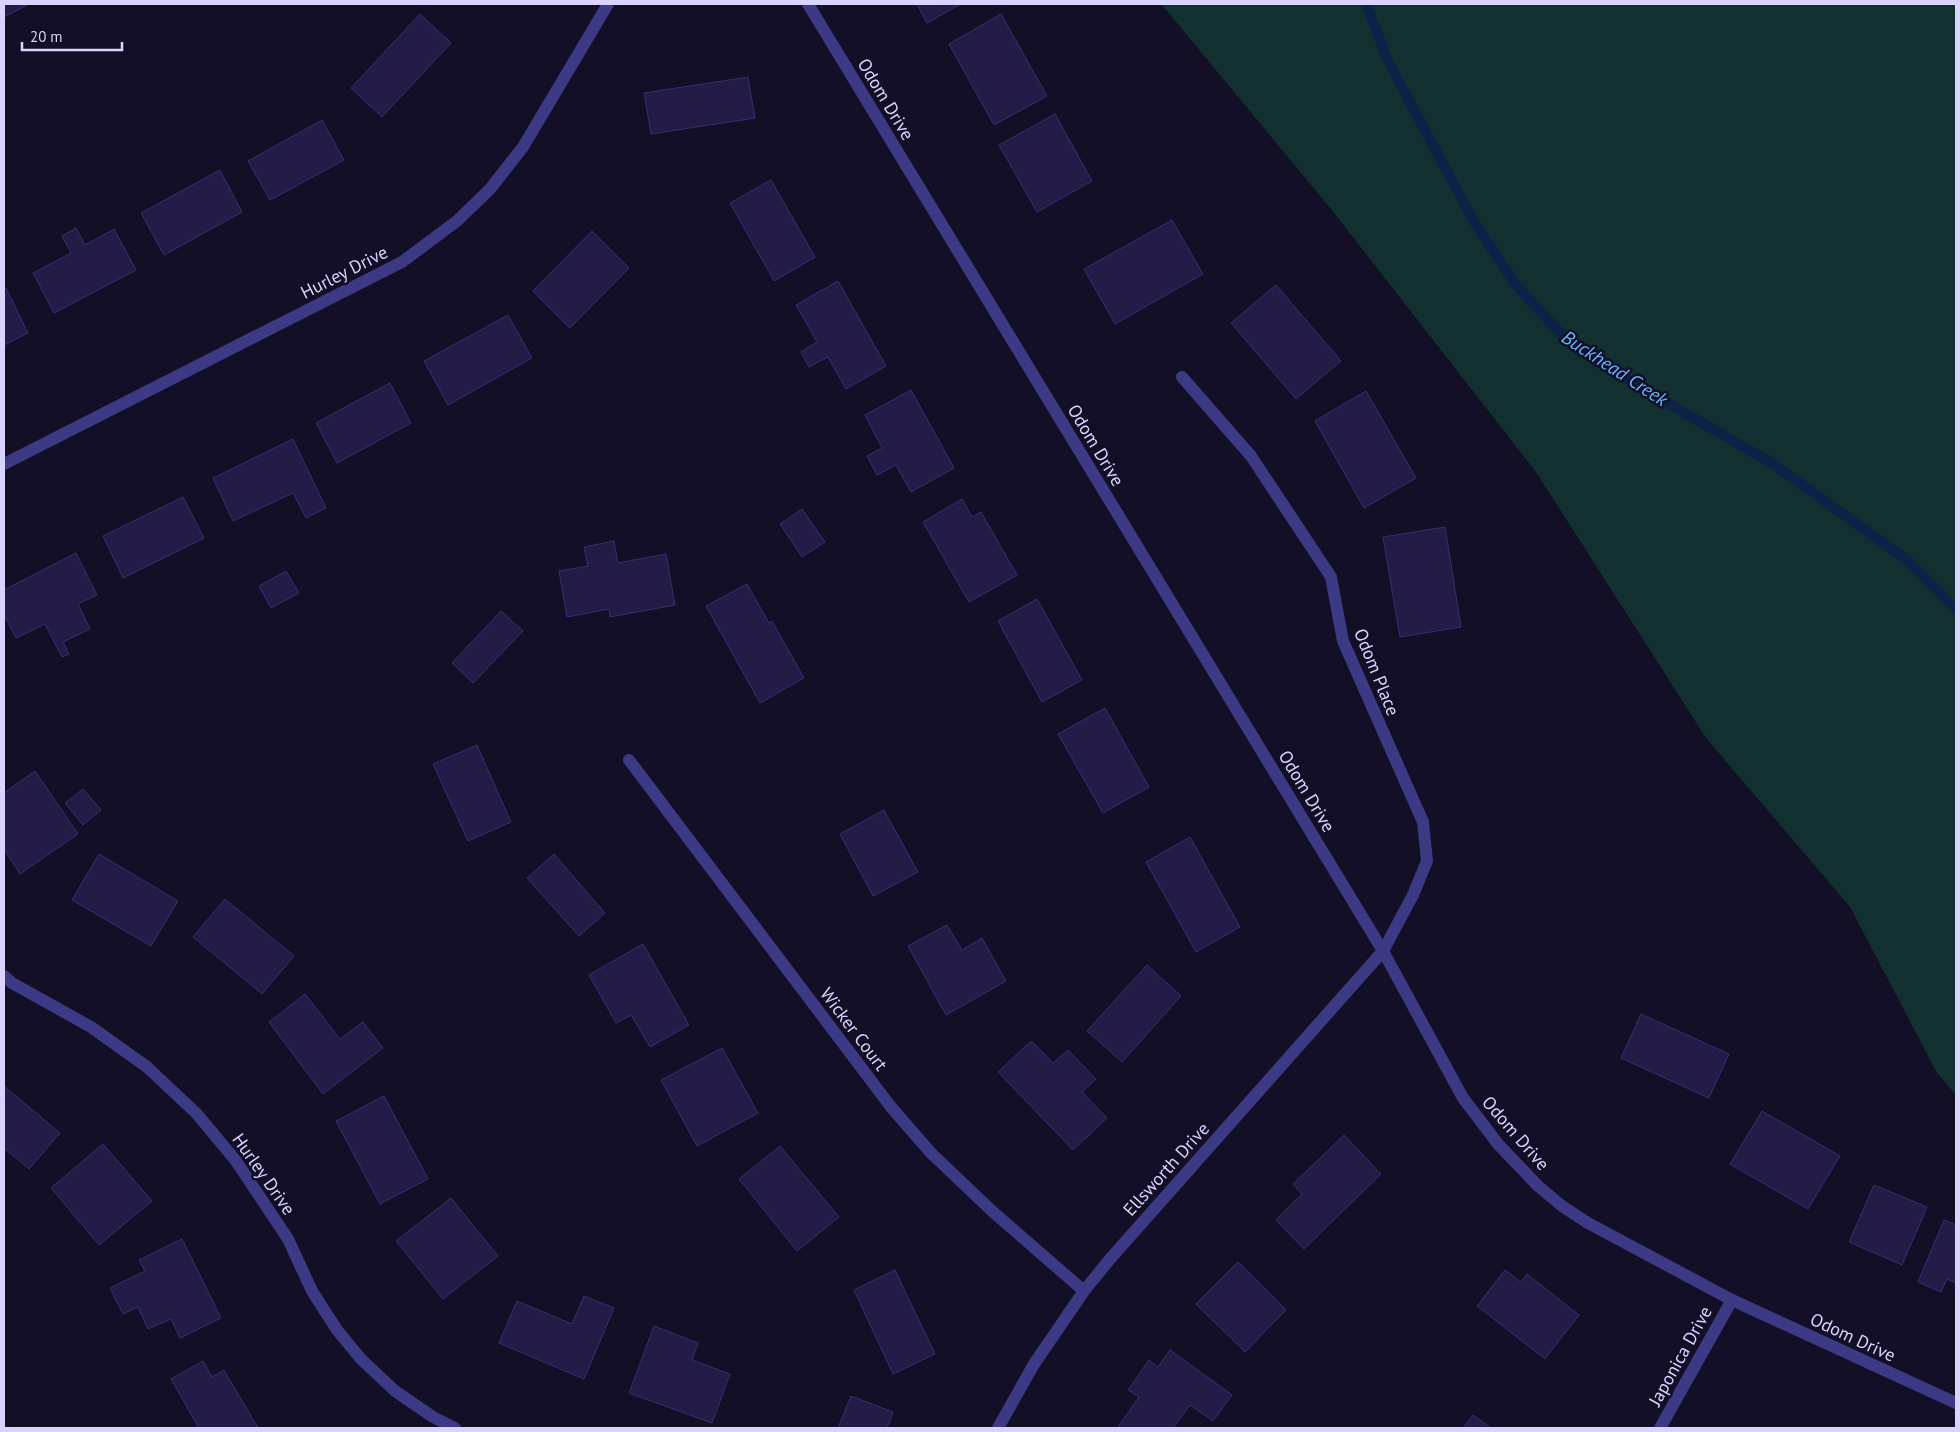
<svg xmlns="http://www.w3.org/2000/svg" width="1960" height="1432" font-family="'PT Sans',sans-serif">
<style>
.green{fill:#12302f}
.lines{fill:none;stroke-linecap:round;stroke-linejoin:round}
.stream{stroke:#0c2248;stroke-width:10}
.building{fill:#241b47;stroke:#3b2d73}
.minor{stroke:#3d3a85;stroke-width:12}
.labels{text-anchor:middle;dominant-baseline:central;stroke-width:5;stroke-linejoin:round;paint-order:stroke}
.street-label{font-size:18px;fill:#d9d4ff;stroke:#130f26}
.water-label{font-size:19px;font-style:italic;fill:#62b6ff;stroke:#130f26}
</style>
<rect width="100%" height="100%" fill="#130f26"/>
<!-- green -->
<path class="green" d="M1161 4H1956V1095L1937 1073 1850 907 1706 738 1536 472 1331 209Z"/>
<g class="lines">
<!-- stream -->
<path class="stream" d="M1366 4 1388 61 1473 220 1516 285 1563 336 1636 385 1772 463 1907 560 1956 609"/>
</g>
<!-- building -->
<g class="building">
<path d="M4 4H29L4 17Z"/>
<path d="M917 4H961L927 23Z"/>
<path d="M420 14 451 43 382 117 351 88Z"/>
<path d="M1001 14 1047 96 994 125 949 44Z"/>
<path d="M748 77 755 118 651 134 644 93Z"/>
<path d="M1055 114 1092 181 1037 212 999 145Z"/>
<path d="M322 120 344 160 270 200 248 161Z"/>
<path d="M220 170 242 212 164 255 141 213Z"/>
<path d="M771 180 815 257 774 281 730 203Z"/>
<path d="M1172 220 1203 274 1115 324 1084 269Z"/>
<path d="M76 228 85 245 114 229 136 270 54 313 33 273 71 253 62 236Z"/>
<path d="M592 231 629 268 570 328 533 291Z"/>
<path d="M838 281 886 366 846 389 828 357 809 367 801 352 817 342 796 305Z"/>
<path d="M1276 285 1341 361 1296 399 1231 323Z"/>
<path d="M6 288 28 333 4 345V289Z"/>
<path d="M508 315 532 358 448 405 424 361Z"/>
<path d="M390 383 411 423 337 463 316 423Z"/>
<path d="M911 390 954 468 911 492 896 465 877 475 867 456 882 448 865 415Z"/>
<path d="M1366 391 1416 478 1364 508 1315 421Z"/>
<path d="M293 439 326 508 306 518 293 493 233 521 213 478Z"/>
<path d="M183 497 204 538 123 578 103 536Z"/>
<path d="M962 499 972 517 981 512 1017 575 969 602 923 522Z"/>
<path d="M802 509 825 542 802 557 780 524Z"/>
<path d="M1445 527 1461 627 1400 637 1383 537Z"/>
<path d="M614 541 618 563 666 554 675 605 610 617 609 609 567 617 559 571 588 566 584 547Z"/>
<path d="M76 553 97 595 78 604 90 629 63 642 69 654 62 657 45 624 16 638 4 615V590Z"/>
<path d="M286 571 299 593 271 608 259 586Z"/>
<path d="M747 584 769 623 772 621 804 678 760 703 706 606Z"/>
<path d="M1037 599 1082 680 1042 702 998 621Z"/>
<path d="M501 611 523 631 473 683 452 663Z"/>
<path d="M1105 708 1149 787 1103 813 1058 734Z"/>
<path d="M477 745 511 822 468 841 433 764Z"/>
<path d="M35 771 78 834 20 874 4 849V793Z"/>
<path d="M83 789 101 810 83 825 65 803Z"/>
<path d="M884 810 918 872 873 896 840 834Z"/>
<path d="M1190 837 1240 927 1196 952 1146 862Z"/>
<path d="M99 854 178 901 151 946 72 900Z"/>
<path d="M554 854 605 913 579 936 527 878Z"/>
<path d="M225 899 294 956 262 994 193 937Z"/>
<path d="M947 925 962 950 982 938 1006 981 946 1015 908 946Z"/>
<path d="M643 944 689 1025 650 1047 631 1015 616 1023 589 975Z"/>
<path d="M1147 965 1181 996 1122 1062 1087 1031Z"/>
<path d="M305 994 340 1039 363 1022 383 1048 323 1094 269 1022Z"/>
<path d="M1641 1014 1729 1054 1709 1098 1621 1058Z"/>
<path d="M1031 1041 1053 1063 1068 1050 1096 1079 1082 1092 1107 1118 1073 1150 998 1072Z"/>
<path d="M722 1048 758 1113 697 1146 661 1080Z"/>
<path d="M4 1086 60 1133 29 1169 4 1148Z"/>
<path d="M384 1096 428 1179 380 1204 336 1121Z"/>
<path d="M1762 1111 1840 1156 1808 1209 1730 1164Z"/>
<path d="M1344 1135 1381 1174 1304 1249 1276 1220 1302 1194 1293 1184Z"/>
<path d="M103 1144 152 1201 99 1245 51 1188Z"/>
<path d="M780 1146 839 1217 797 1251 739 1179Z"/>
<path d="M1874 1185 1927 1207 1902 1265 1849 1242Z"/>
<path d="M451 1198 498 1256 443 1299 396 1241Z"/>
<path d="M1944 1220 1956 1225V1283L1947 1279 1941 1292 1918 1282Z"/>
<path d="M182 1239 221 1318 180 1338 171 1319 148 1329 138 1307 123 1314 110 1288 145 1271 139 1260Z"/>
<path d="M1238 1262 1286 1310 1245 1352 1196 1304Z"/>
<path d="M895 1270 935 1354 893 1374 854 1290Z"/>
<path d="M1505 1270 1521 1282 1527 1274 1579 1315 1545 1359 1477 1306Z"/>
<path d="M584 1296 614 1308 584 1379 499 1343 517 1301 572 1324Z"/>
<path d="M654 1326 698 1343 692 1360 730 1374 712 1423 629 1393Z"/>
<path d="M1170 1350 1232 1395 1213 1421 1190 1405 1173 1428H1119L1118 1427 1139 1397 1128 1390 1149 1360 1158 1367Z"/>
<path d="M203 1361 212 1377 224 1370 258 1428H199L171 1379Z"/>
<path d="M851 1396 893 1412 887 1428H838Z"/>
<path d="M1473 1415 1491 1428H1463Z"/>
</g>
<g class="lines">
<!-- minor -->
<g class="minor">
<path d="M808 4 1383 951 1463 1098 1498 1144 1538 1186 1562 1206 1588 1223 1732 1300 1956 1403"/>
<path d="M4 464 402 262 457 221 490 189 523 147 608 4"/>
<path d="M629 760 891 1107 931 1153 992 1211 1084 1291"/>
<path d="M4 976 12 983 91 1027 147 1067 197 1114 236 1161 288 1239 312 1291 337 1330 361 1359 395 1391 433 1417 455 1428"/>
<path d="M998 1428 1034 1364 1084 1291 1110 1259 1383 951 1413 895 1427 861 1423 822 1343 641 1331 577 1251 456 1182 377"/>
<path d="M1660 1428 1732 1300"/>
</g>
</g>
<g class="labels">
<!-- street labels -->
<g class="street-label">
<text transform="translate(886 99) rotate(59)">Odom Drive</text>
<text transform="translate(344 272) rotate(-27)">Hurley Drive</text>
<text transform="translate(1096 445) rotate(59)">Odom Drive</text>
<text transform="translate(1377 672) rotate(68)">Odom Place</text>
<text transform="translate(1307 791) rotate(59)">Odom Drive</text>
<text transform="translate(854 1029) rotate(53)">Wicker Court</text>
<text transform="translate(1516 1133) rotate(49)">Odom Drive</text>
<text transform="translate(1166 1169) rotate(-48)">Ellsworth Drive</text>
<text transform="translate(264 1174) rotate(55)">Hurley Drive</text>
<text transform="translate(1853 1337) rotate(25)">Odom Drive</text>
<text transform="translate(1680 1356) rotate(-61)">Japonica Drive</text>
</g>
<!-- water labels -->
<g class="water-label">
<text transform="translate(1615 368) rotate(33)">Buckhead Creek</text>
</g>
</g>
<!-- border -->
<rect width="1960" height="1432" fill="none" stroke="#d9d4ff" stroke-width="10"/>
<!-- scale -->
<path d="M22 42v8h100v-8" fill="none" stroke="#d9d4ff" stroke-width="2.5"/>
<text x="30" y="42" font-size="15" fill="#d9d4ff" stroke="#130f26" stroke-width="4" paint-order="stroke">20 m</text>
</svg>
